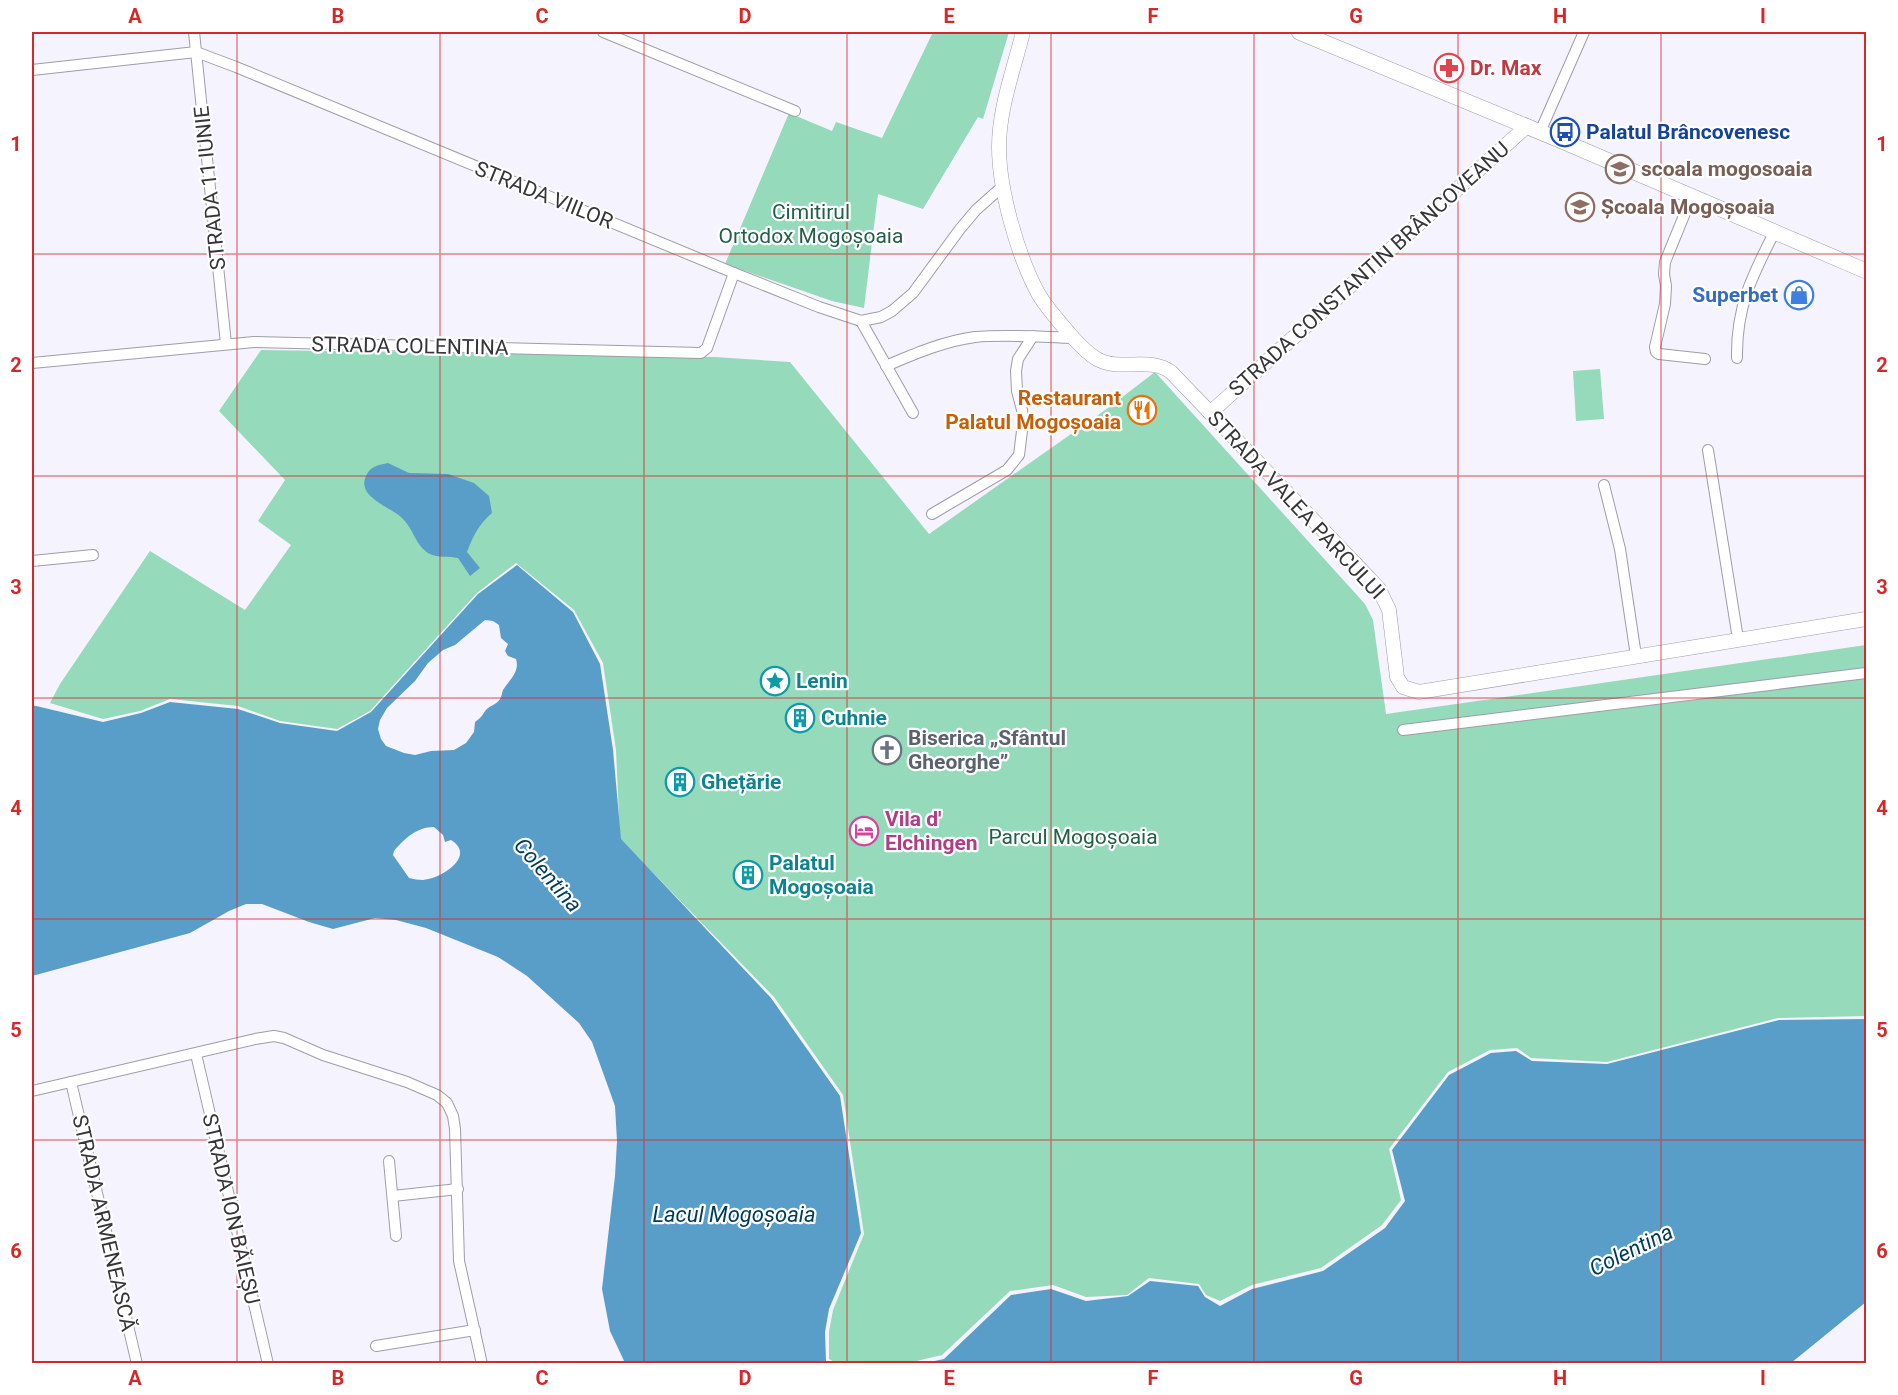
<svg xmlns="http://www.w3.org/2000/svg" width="1898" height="1395" font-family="Roboto,sans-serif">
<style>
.green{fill:#95daba}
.water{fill:#599ec8;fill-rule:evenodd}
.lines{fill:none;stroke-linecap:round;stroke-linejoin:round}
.street-casing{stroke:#9e9da9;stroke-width:12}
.secondary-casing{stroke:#9e9da9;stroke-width:15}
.primary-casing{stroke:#9e9da9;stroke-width:16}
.street{stroke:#fff;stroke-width:10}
.secondary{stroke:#fff;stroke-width:14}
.primary{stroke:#fff;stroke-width:15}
.grid{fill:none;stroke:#d62828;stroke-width:1.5;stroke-opacity:0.55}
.labels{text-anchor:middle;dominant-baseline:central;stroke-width:4.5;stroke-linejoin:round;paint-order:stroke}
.health-label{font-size:21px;font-weight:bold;fill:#be3a42;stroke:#fff;text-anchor:start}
.transit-label{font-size:21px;font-weight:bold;fill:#164399;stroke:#fff;text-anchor:start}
.education-label{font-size:21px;font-weight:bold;fill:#785e54;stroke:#fff;text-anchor:start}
.street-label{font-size:21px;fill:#35353a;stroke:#fff}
.park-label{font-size:21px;fill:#246048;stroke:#fff}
.shop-label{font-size:21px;font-weight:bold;fill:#366cbe;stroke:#fff;text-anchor:end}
.food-label{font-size:21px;font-weight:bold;fill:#c56008;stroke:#fff;text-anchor:end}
.culture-label{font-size:21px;font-weight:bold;fill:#0d838f;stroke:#fff;text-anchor:start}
.worship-label{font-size:21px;font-weight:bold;fill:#5b616d;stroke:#fff;text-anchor:start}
.hotel-label{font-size:21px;font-weight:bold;fill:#b23c85;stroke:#fff;text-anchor:start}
.water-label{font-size:22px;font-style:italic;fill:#003b57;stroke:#fff}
.neatline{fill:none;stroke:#d62828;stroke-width:2}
.grid-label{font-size:20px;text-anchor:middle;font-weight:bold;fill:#d62828}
</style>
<rect width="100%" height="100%" fill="#f4f3fe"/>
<!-- green -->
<g class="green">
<path d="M933 32H1009L983 119 978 117 923 209 878 194 864 308 832 301 725 264 789 113 832 131 836 122 882 138Z"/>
<path d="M261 350 715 357 790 362 929 534 1108 408 1155 372 1365 604 1373 620 1386 714 1866 645V1016L1778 1018 1607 1062 1531 1058 1517 1048 1490 1050 1448 1072 1389 1149 1401 1200 1382 1225 1321 1268 1252 1285 1220 1301 1206 1295 1199 1284 1149 1278 1127 1295 1086 1297 1053 1285 1010 1291 942 1355 908 1363H836L829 1359V1332L833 1310 864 1234 843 1095 774 997 620 839 616 750 603 663 574 610 516 563 477 593 370 711 337 729 280 721 238 706 170 699 140 711 103 719 50 703 60 684 150 551 245 610 291 545 258 521 285 480 219 411Z"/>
<path d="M1600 369 1604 419 1576 421 1573 371Z"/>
</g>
<!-- water -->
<g class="water">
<path d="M388 463 409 473 448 474 474 483 489 496 492 513C479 524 473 536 467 552L480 568 470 576 458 558C449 556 438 558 430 554 415 546 414 529 402 518 391 507 356 497 366 476 370 466 379 465 388 463Z"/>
<path d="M517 565 573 612 600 664 613 750 621 839 771 998 840 1096 861 1233 829 1309 825 1332 826 1361 830 1363H625L610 1331 602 1289 615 1176 617 1141 615 1106 592 1042 579 1023 527 976 498 957 426 928 396 920 375 918 333 929 309 922 262 904H246L229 911 190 933 32 976V705L103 722 141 713 170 702 238 709 280 723 337 731 371 712 478 594ZM485 620 493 621 499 625 501 638 508 644 505 651 508 656 516 659C520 672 510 679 503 690 502 692 502 696 500 699 497 704 492 705 488 708 483 712 484 716 475 722L474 732 466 743 454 750 431 751 415 755 404 753 386 746 381 739 378 729 380 720 387 708 415 681 428 663 443 650 455 645ZM434 827 443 835 445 842 451 840C477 856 441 879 423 880 419 880 413 879 409 878L393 855 394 851C405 838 417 827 434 827Z"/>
<path d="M1866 1019V1302L1791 1363H925L944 1359 1011 1295 1051 1289 1086 1301 1128 1296 1150 1281 1198 1286 1205 1297 1220 1306 1252 1289 1323 1271 1385 1228 1405 1201 1392 1150 1449 1075 1491 1053 1516 1051 1532 1061 1607 1064 1779 1020Z"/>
</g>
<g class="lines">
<!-- street casing -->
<g class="street-casing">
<g id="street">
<path d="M194 32 226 344"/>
<path d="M603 32 795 111"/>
<path d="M32 70 196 52 236 67 734 273 819 307 861 321 881 317 892 311 913 293 960 229 976 210 1003 186"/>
<path d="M1540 132 1584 32"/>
<path d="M1692 196 1665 262 1664 274 1666 286 1665 304 1655 347 1656 352 1659 354 1705 359"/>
<path d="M861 321 913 413"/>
<path d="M1737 358C1736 307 1752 276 1775 231"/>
<path d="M32 363 254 342 701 353 707 348 734 273"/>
<path d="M886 366C914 354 944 341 975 337 1008 334 1041 337 1074 338"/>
<path d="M1708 450 1738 639"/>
<path d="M1604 485 1620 549 1636 656"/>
<path d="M932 514 1007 470 1019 455 1023 423 1022 410 1017 391 1016 371 1018 359 1033 336"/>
<path d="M32 561 93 555"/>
<path d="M1403 730 1866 673"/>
<path d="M196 1054 268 1364"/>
<path d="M71 1082 137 1364"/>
<path d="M32 1091 255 1039 274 1036 284 1038 323 1055 407 1082 437 1095 447 1103 453 1116 455 1129 459 1261 482 1364"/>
<path d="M389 1161 396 1236"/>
<path d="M393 1196 458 1189"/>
<path d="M376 1346 475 1330"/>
</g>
</g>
<!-- secondary casing -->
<g class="secondary-casing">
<g id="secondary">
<path d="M1023 32C1014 69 999 108 999 147 999 190 1018 257 1039 295 1047 308 1057 319 1067 331 1076 341 1085 352 1097 359 1120 372 1149 356 1171 372L1369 578 1379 589 1389 610 1397 677 1403 687 1419 692 1866 619"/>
<path d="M1210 413 1527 126"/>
</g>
</g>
<!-- primary casing -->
<g class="primary-casing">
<path id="primary" d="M1299 32 1562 141 1866 271"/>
</g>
<!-- street -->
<use href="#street" class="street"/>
<!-- secondary -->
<use href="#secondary" class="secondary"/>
<!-- primary -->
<use href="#primary" class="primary"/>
</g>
<!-- grid -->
<path class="grid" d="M237 32V1364M440 32V1364M644 32V1364M847 32V1364M1051 32V1364M1254 32V1364M1458 32V1364M1661 32V1364M32 254H1866M32 476H1866M32 698H1866M32 919H1866M32 1140H1866"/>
<!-- icons -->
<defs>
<g id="pharmacy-ring" transform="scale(1.5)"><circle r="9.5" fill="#fff" stroke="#e0444e" stroke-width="1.5"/><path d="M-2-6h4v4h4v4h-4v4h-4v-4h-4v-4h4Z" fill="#e0444e"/></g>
<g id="bus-ring" transform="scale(1.5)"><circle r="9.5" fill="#fff" stroke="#1a4fb4" stroke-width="1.5"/><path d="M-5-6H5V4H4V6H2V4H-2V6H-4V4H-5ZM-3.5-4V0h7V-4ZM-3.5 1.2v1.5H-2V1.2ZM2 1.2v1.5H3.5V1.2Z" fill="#1a4fb4"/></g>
<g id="school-ring" transform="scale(1.5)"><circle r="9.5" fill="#fff" stroke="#8d6e63" stroke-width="1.5"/><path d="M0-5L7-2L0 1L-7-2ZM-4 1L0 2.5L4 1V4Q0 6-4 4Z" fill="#8d6e63"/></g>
<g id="shop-ring" transform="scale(1.5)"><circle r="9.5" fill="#fff" stroke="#3f7fe0" stroke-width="1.5"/><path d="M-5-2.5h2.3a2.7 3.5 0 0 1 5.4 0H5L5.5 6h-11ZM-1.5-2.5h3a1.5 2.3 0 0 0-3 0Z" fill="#3f7fe0"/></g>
<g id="restaurant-ring" transform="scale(1.5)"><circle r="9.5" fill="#fff" stroke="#e8710a" stroke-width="1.5"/><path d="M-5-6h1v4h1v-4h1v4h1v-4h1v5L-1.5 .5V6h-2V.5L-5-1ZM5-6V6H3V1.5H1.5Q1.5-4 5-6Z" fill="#e8710a"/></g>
<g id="sight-ring" transform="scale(1.5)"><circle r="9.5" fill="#fff" stroke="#0f9aa8" stroke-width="1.5"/><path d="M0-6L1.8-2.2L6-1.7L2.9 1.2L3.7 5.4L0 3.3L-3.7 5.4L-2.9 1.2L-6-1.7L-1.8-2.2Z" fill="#0f9aa8"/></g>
<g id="building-ring" transform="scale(1.5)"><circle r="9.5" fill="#fff" stroke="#0f9aa8" stroke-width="1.5"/><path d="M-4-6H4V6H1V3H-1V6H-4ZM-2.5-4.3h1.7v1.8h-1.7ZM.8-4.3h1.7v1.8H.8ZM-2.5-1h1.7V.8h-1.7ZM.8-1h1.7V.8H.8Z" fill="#0f9aa8"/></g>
<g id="church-ring" transform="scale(1.5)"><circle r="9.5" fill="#fff" stroke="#6b7280" stroke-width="1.5"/><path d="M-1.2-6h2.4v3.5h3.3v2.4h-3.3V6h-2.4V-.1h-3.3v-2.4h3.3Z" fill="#6b7280"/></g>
<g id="hotel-ring" transform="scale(1.5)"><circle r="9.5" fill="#fff" stroke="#d1479c" stroke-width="1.5"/><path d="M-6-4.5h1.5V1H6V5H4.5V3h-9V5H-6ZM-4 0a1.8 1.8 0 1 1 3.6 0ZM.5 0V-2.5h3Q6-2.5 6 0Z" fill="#d1479c"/></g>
</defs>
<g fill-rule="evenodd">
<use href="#pharmacy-ring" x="1449" y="68"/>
<use href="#bus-ring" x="1565" y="132"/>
<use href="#school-ring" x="1620" y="169"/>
<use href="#school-ring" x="1580" y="207"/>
<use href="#shop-ring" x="1799" y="295"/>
<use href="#restaurant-ring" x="1142" y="410"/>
<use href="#sight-ring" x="775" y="681"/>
<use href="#building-ring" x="800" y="718"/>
<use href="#church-ring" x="887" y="750"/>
<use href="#building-ring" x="680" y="782"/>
<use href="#hotel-ring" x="864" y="831"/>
<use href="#building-ring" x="748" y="875"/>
</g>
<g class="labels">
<!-- health labels -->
<g class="health-label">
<text x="1470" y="68">Dr. Max</text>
</g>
<!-- transit labels -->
<g class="transit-label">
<text x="1586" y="132">Palatul Brâncovenesc</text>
</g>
<!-- education labels -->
<g class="education-label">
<text x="1641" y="169">scoala mogosoaia</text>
<text x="1601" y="207">Școala Mogoșoaia</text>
</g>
<!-- street labels -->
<g class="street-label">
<text transform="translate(210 188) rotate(-96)">STRADA 11 IUNIE</text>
<text transform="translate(544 195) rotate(22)">STRADA VIILOR</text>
<text transform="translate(1369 269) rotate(-42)">STRADA CONSTANTIN BRÂNCOVEANU</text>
<text transform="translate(410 346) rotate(1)">STRADA COLENTINA</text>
<text transform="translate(1296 505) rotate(47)">STRADA VALEA PARCULUI</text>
<text transform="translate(231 1209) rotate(77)">STRADA ION BĂIEȘU</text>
<text transform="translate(104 1223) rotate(77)">STRADA ARMENEASCĂ</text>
</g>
<!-- park labels -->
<g class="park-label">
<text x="811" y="212">Cimitirul<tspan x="811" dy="24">Ortodox Mogoșoaia</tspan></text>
<text x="1073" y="837">Parcul Mogoșoaia</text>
</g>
<!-- shop labels -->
<g class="shop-label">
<text x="1778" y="295">Superbet</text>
</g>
<!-- food labels -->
<g class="food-label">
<text x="1121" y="398">Restaurant<tspan x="1121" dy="24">Palatul Mogoșoaia</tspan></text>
</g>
<!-- culture labels -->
<g class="culture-label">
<text x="796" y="681">Lenin</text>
<text x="821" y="718">Cuhnie</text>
<text x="701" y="782">Ghețărie</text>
<text x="769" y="863">Palatul<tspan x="769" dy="24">Mogoșoaia</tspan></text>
</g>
<!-- worship labels -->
<g class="worship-label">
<text x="908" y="738">Biserica „Sfântul<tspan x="908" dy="24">Gheorghe”</tspan></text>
</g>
<!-- hotel labels -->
<g class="hotel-label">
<text x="885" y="819">Vila d'<tspan x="885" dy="24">Elchingen</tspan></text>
</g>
<!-- water labels -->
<g class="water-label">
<text transform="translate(548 875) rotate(49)">Colentina</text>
<text x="734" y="1214">Lacul Mogoșoaia</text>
<text transform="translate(1631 1250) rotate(-26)">Colentina</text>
</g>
</g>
<!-- border -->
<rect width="1898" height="1395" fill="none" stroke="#ffffff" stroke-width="66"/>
<rect x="33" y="33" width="1832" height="1329" class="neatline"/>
<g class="grid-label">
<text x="135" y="23">A</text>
<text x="338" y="23">B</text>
<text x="542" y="23">C</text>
<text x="745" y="23">D</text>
<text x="949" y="23">E</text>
<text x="1153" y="23">F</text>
<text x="1356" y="23">G</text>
<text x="1560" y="23">H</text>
<text x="1763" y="23">I</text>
<text x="16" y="151">1</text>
<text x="1882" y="151">1</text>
<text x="16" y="372">2</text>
<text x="1882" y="372">2</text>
<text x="16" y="594">3</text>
<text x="1882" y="594">3</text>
<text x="16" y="815">4</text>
<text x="1882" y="815">4</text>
<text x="16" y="1037">5</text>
<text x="1882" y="1037">5</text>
<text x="16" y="1258">6</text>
<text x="1882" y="1258">6</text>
<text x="135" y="1385">A</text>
<text x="338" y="1385">B</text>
<text x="542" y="1385">C</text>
<text x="745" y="1385">D</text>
<text x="949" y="1385">E</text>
<text x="1153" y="1385">F</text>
<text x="1356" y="1385">G</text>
<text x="1560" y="1385">H</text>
<text x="1763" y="1385">I</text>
</g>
</svg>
